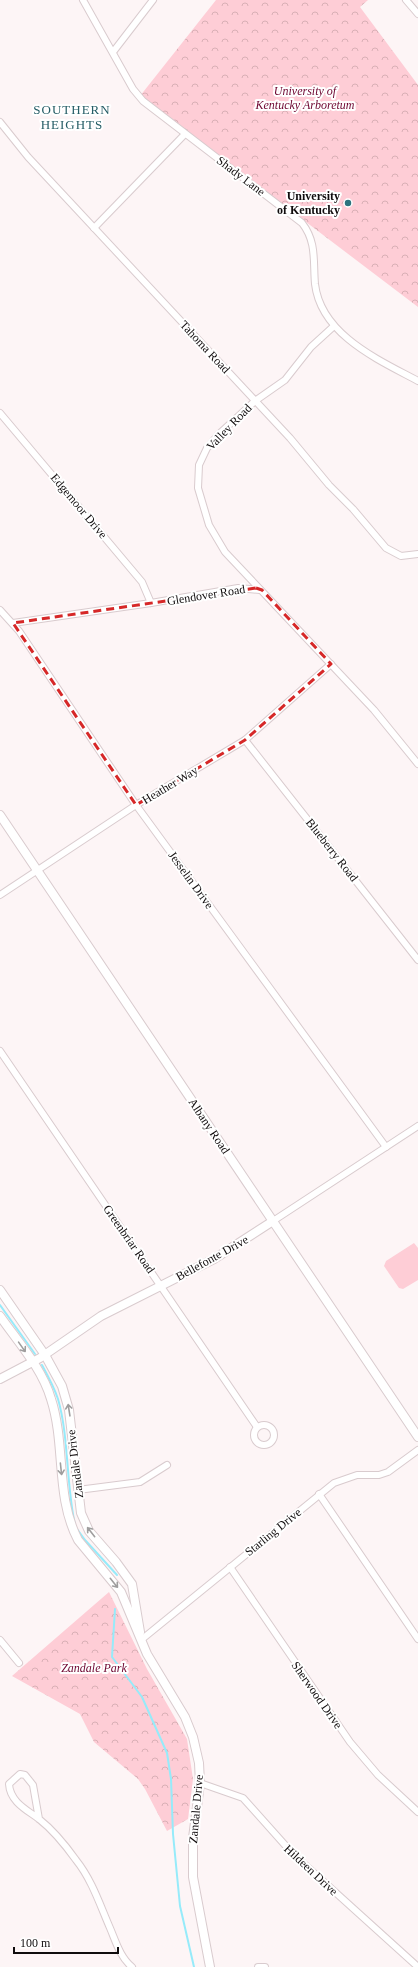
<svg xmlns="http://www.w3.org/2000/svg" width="418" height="1967" font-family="'Times New Roman',serif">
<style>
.park{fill:url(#park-crowns)}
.pitch{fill:#fecdd6}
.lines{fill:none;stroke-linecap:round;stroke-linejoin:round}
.stream{stroke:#96ebfa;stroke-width:2}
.minor-casing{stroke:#d9cbce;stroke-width:8}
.tertiary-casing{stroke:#d9cbce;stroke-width:10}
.minor{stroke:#fff;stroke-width:6}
.tertiary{stroke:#fff;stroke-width:8}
.oneway{stroke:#9f9e9e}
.marked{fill:none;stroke:#d62828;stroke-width:3;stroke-dasharray:8 5;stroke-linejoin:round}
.poi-dot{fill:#2b737e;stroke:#fff;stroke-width:1.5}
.labels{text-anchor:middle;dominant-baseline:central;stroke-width:4;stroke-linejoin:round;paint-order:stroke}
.park-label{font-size:12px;font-style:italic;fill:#6d042f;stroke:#fff}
.street-label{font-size:12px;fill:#100c0d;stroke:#fff}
.poi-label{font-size:12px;font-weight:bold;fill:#100c0d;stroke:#fff;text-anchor:end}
.neighbourhood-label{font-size:13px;letter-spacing:1px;fill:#255d66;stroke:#fff}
</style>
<defs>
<pattern id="park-crowns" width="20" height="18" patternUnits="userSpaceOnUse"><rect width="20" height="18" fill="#fecdd6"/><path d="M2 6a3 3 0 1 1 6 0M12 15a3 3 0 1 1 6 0" fill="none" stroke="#d9afb6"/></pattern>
</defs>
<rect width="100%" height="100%" fill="#fdf5f6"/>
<!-- park -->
<g class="park">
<path d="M216 0H368L360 7 418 85V307L140 96Z"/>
<path d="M109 1592 147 1669 187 1739 193 1779 188 1819 167 1831 145 1789 138 1779 94 1742 80 1714 12 1676Z"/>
</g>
<!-- pitch -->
<path class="pitch" d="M414 1243 418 1248V1280L403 1289 399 1288 384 1266 386 1261Z"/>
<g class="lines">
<!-- stream -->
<g class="stream">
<path d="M0 1305 35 1354"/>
<path d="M42 1365C48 1376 54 1387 58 1399 69 1437 66 1484 75 1525"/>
<path d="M77 1529 85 1540 117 1575"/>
<path d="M115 1609 112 1657 142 1697 167 1753 171 1779 173 1834 180 1906 194 1967"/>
</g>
<!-- minor casing -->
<g class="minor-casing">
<g id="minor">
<path d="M83 0 133 89 143 101 302 223C317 242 313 262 315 284 321 335 379 360 418 381"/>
<path d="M406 0 418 14"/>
<path d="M113 52 153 0"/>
<path d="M0 122 28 157 290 438 329 485 353 509 386 548 401 556 418 554"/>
<path d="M94 228 185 134"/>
<path d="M334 326 311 347 285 380 255 401 218 435 207 448 199 465 198 488 209 525 225 552 374 710 418 764"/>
<path d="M0 413 142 582 151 603"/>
<path d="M0 610 19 631 136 805 386 1147"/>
<path d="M13 623 151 603 238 588 260 590"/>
<path d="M245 740 418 960"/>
<path d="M0 895 136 805 245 740 331 664"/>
<path d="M0 1051 257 1427"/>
<path d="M273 1221 418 1126"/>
<circle cx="264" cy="1435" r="10"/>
<path d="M78 1490 140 1482 167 1465"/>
<path d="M319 1494 418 1639"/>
<path d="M230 1567 350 1742 378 1775 418 1812"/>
<path d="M0 1640 19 1663"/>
<path d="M141 1640 334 1483 357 1475H379L388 1472 418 1450"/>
<path d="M200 1783 243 1798 293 1854 418 1967"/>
<path d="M39 1819 33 1785 25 1775 20 1774 9 1784C10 1802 27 1810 39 1819 53 1830 66 1846 76 1860 92 1880 100 1905 110 1928 116 1942 120 1957 132 1967"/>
<path d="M258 1967H265"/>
</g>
</g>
<!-- tertiary casing -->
<g class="tertiary-casing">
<g id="tertiary">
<path d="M0 815 418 1437"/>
<path d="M0 1290 45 1355 62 1386 69 1410 81 1513 89 1531 116 1562 132 1584 140 1632"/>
<path d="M0 1316C18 1342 42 1368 51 1399 66 1445 55 1496 78 1540L121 1592 147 1654 185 1717 193 1737 199 1763 200 1783 193 1838V1877L210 1967"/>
<path d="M0 1379 40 1358 101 1316 214 1259 273 1221"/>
</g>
</g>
<!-- minor -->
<use href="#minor" class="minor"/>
<!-- tertiary -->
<use href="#tertiary" class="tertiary"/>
</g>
<!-- one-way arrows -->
<defs><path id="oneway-shaft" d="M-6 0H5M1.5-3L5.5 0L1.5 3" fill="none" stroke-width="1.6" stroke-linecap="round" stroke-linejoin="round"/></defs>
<g class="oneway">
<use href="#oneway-shaft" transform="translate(22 1347) rotate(55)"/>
<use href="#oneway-shaft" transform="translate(69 1410) rotate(-99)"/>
<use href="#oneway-shaft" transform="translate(61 1469) rotate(84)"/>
<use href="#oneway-shaft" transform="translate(91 1532) rotate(-128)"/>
<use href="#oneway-shaft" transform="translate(114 1583) rotate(51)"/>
</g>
<!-- marked area -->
<path class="marked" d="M256 588 262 590 331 664 245 740 136 805 13 623Z"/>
<!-- markers -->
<circle class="poi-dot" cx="348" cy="203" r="4"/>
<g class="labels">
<!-- park labels -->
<g class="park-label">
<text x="305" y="91">University of<tspan x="305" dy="14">Kentucky Arboretum</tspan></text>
<text x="94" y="1668">Zandale Park</text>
</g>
<!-- street labels -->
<g class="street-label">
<text transform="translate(241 176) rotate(37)">Shady Lane</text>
<text transform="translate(205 347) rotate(47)">Tahoma Road</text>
<text transform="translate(229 427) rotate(-46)">Valley Road</text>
<text transform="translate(79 506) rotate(50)">Edgemoor Drive</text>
<text transform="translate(206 595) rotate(-9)">Glendover Road</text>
<text transform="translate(170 785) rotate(-31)">Heather Way</text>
<text transform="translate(332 850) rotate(52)">Blueberry Road</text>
<text transform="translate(191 880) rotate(54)">Jesselin Drive</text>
<text transform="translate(209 1126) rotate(56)">Albany Road</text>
<text transform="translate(129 1239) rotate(55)">Greenbriar Road</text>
<text transform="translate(212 1258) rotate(-29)">Bellefonte Drive</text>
<text transform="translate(75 1464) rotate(-97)">Zandale Drive</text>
<text transform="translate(273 1532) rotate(-39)">Starling Drive</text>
<text transform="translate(317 1695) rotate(55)">Sherwood Drive</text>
<text transform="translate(196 1809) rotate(-85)">Zandale Drive</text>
<text transform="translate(311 1870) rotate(43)">Hildeen Drive</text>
</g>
<!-- poi labels -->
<g class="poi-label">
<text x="340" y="196">University<tspan x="340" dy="14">of Kentucky</tspan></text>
</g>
<!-- neighbourhood labels -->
<g class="neighbourhood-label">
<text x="72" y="109">SOUTHERN<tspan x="72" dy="15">HEIGHTS</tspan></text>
</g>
</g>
<!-- scale -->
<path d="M14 1947v6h104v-6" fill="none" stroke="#100c0d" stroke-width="2"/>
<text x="20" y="1947" font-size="12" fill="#100c0d" stroke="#ffffff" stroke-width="3" paint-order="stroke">100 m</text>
</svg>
